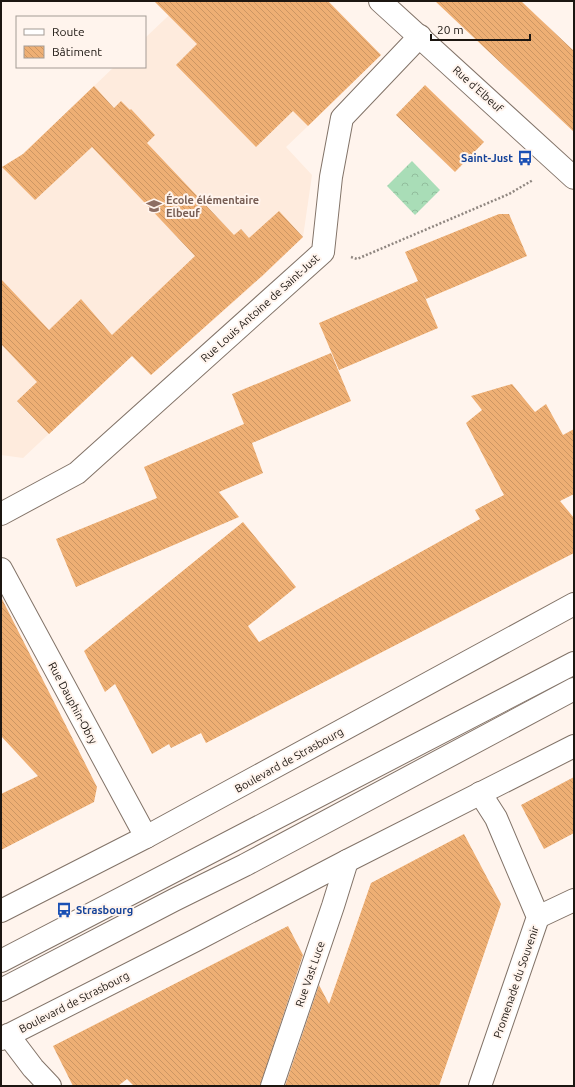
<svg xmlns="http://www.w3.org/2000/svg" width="575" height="1087" font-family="Ubuntu,sans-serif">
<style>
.built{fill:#feebdd}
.park{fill:url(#park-crowns)}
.building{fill:url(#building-back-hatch)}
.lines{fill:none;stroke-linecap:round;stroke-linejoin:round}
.minor-casing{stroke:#827368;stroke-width:24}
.secondary-casing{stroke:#827368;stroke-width:24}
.path{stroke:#908781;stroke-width:2.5;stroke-dasharray:2 2;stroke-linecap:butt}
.minor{stroke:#fff;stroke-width:22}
.secondary{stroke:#fff;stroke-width:22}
.labels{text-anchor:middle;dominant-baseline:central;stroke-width:4;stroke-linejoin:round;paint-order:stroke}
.street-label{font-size:11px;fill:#1c1611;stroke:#fff4ed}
.transit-label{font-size:11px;font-weight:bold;fill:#164399;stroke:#fff4ed;text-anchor:end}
.education-label{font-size:11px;font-weight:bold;fill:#785e54;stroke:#fff4ed;text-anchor:start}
</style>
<defs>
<pattern id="park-crowns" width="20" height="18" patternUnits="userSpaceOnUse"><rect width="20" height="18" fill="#a9ddb7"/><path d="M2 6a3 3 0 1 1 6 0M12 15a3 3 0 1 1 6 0" fill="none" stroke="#91bd9c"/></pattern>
<pattern id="building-back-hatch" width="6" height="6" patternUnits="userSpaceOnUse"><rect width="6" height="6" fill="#eeaf74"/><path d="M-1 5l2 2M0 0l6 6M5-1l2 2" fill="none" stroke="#cc9663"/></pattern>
</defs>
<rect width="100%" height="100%" fill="#fff4ed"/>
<!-- built -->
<path class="built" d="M184 1H212L293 111 308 126 286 147 312 175 303 237 261 278 256 273 248 280 253 285 151 375 132 356 23 458 1 455V164L6 170 114 67H145V38Z"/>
<!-- park -->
<path class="park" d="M412 161 440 190 415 215 387 186Z"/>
<!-- building -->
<g class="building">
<path d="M154 1H328L381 55 308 126 293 111 256 147 176 65 197 44Z"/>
<path d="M435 1H521L574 51V132Z"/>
<path d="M425 85 484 142 455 172 396 115Z"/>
<path d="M94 86 114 108 121 101 130 110 131 109 155 135 147 143 234 235 241 229 249 238 279 211 303 237 262 276 151 375 132 356 49 434 17 401 37 382 1 344V279L49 330 81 299 112 335 195 256 92 147 35 200 2 167 23 154Z"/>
<path d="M499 214H509L527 256 426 299 421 288 438 328 339 370 319 323 418 281 405 252Z"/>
<path d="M331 353 351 401 252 443 263 473 219 492 239 517 76 587 56 539 157 498 144 467 244 424 232 394Z"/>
<path d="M512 384 535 412 546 404 563 435 574 429V494L560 501 574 518V553L206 743 201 733 171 748 169 744 152 754 115 684 105 692 84 651 243 522 296 587 248 626 259 642 480 519 475 510 504 495 466 423 482 410 471 396Z"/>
<path d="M1 597 97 787 94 802 1 850V794L38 776 1 736Z"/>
<path d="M574 777V833L544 849 521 805Z"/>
<path d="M464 834 501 904 439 1086H285L319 985 329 1004 371 883Z"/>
<path d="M288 926 303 955 260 1086H134L127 1079 118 1086H73L53 1046Z"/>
</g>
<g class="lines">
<!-- minor casing -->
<g class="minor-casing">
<g id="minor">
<path d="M380 1 574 178"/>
<path d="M1 514 77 473 323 252 331 177 342 118 420 36"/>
<path d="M1 569 146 837"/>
<path d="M480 793 496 818 538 917 480 1086"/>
<path d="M1 911 146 837 574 604"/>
<path d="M538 917 574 900"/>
<path d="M8 1035 33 1068 50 1086"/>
<path d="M1 1039 194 941 347 861 574 746"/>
<path d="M272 1086 333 906 347 861"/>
</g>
</g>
<!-- secondary casing -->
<g class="secondary-casing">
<g id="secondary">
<path d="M1 961 574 663"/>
<path d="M1 990 174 900 245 865 574 689"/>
</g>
</g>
<!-- path -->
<path class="path" d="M351 257 357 259 509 194 533 180"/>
<!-- minor -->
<use href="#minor" class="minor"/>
<!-- secondary -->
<use href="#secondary" class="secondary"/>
</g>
<!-- icons -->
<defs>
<g id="bus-bare" transform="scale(1.2)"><path d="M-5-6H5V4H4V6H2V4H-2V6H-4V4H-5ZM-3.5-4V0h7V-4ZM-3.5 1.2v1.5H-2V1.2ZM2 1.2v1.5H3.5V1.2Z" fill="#1a4fb4" stroke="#fff4ed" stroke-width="2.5" paint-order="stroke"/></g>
<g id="school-bare" transform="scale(1.2)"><path d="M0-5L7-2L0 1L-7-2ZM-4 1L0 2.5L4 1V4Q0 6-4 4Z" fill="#8d6e63" stroke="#fff4ed" stroke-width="2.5" paint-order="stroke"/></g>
</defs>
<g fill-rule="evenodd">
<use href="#bus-bare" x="525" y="158"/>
<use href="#school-bare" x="154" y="206"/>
<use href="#bus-bare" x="64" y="910"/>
</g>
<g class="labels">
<!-- street labels -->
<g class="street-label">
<text transform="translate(478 89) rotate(42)">Rue d'Elbeuf</text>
<text transform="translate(260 308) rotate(-42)">Rue Louis Antoine de Saint-Just</text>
<text transform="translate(73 703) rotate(62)">Rue Dauphin-Obry</text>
<text transform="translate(289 760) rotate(-29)">Boulevard de Strasbourg</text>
<text transform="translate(310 974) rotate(-71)">Rue Vast Luce</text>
<text transform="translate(516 982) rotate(-71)">Promenade du Souvenir</text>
<text transform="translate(74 1002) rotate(-27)">Boulevard de Strasbourg</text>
</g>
<!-- transit labels -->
<g class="transit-label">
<text x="513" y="158">Saint-Just</text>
<text x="76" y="910" text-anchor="start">Strasbourg</text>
</g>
<!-- education labels -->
<g class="education-label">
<text x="166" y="200">École élémentaire<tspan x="166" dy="13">Elbeuf</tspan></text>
</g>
</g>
<!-- border -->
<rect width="575" height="1087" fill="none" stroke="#1c1611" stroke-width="4"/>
<!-- legend -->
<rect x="16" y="16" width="130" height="52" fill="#fff4ed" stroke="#a49b95"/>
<rect x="24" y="29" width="20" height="6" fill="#ffffff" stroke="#a49b95"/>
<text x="52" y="36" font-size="12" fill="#1c1611">Route</text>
<rect x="24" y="46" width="20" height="12" fill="url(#building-back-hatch)" stroke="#a49b95"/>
<text x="52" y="56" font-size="12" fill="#1c1611">Bâtiment</text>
<!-- scale -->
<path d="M431 34v6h99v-6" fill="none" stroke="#1c1611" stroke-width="2"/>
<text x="437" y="34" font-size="12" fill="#1c1611" stroke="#fff4ed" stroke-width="3" paint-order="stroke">20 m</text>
</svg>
